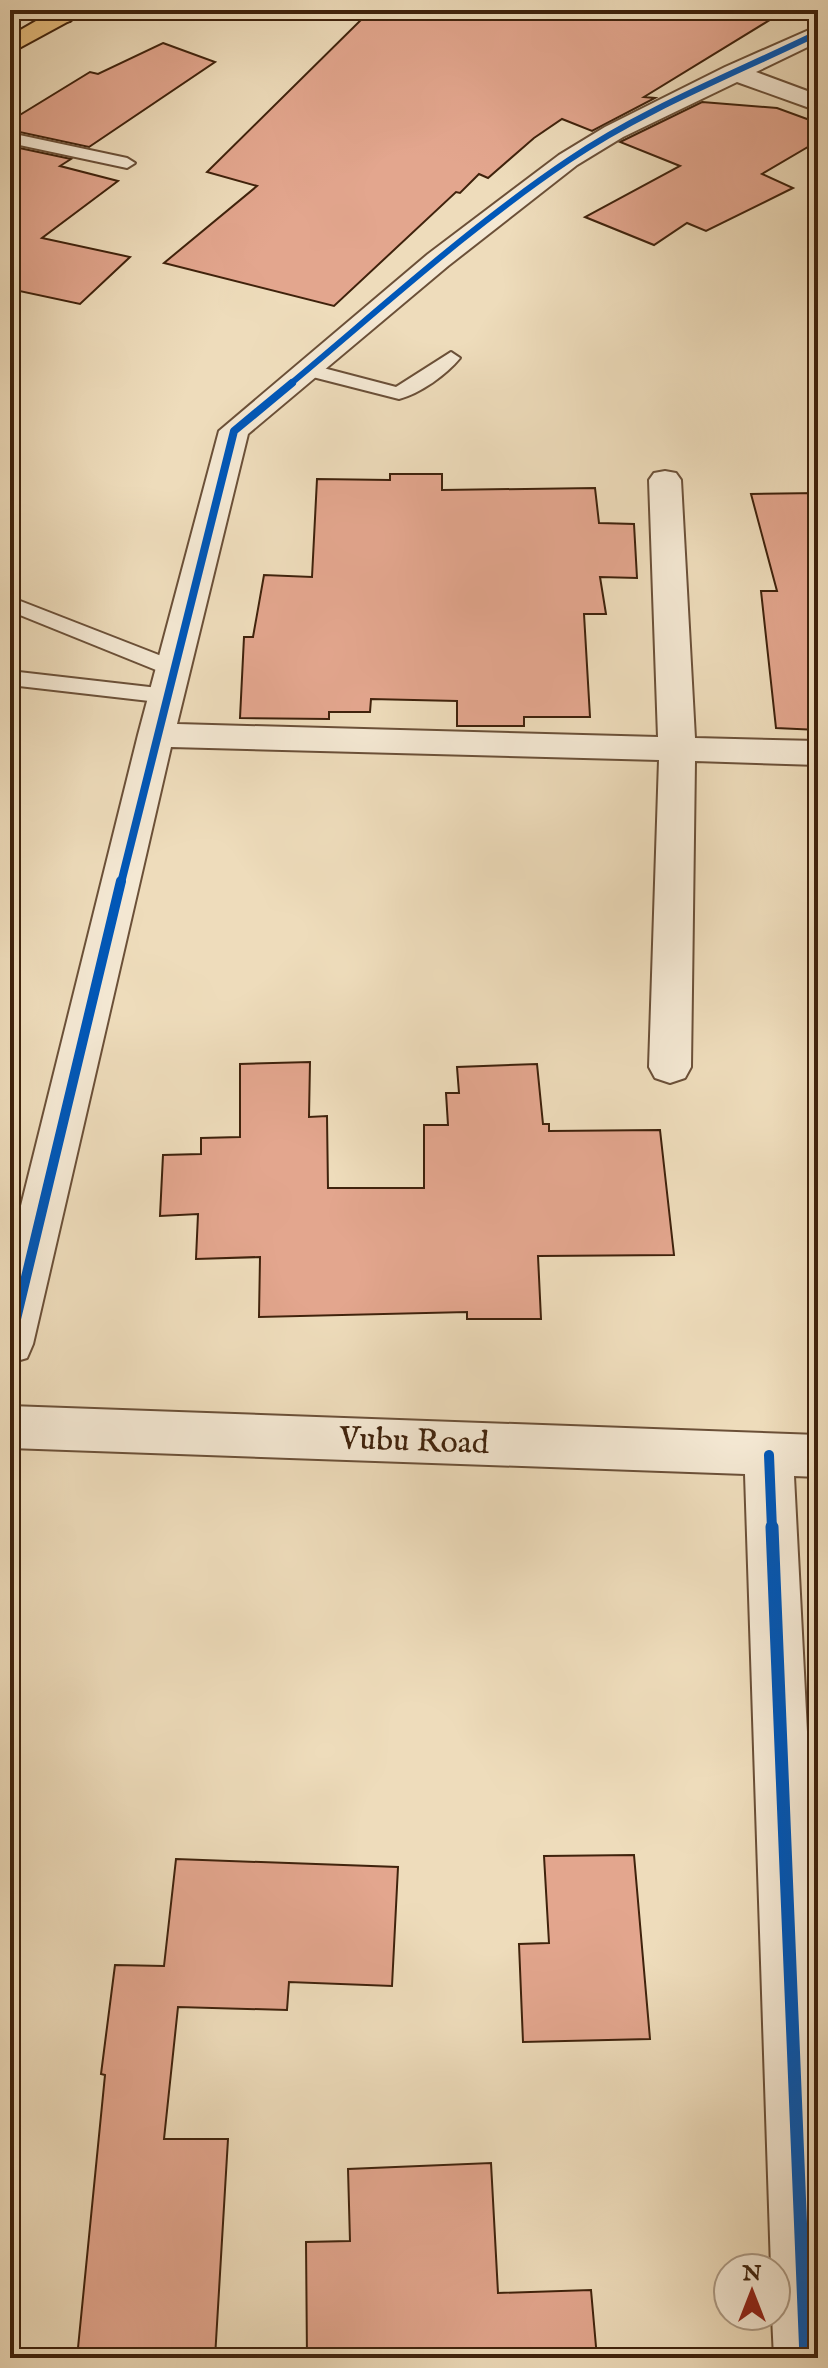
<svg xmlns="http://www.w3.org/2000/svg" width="828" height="2368" font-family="'IM FELL English',serif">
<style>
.building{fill:#e3a68e;stroke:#3f220c;stroke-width:2}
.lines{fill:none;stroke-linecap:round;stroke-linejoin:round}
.service-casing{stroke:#6b5038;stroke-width:4}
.minor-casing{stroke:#6b5038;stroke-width:4}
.secondary-casing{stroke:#3f220c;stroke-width:4}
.primary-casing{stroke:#3f220c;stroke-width:4}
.service{fill:#f4e8d3;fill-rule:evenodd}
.minor{fill:#f4e8d3;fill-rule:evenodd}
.secondary{fill:#f4e8d3;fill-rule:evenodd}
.primary{fill:#e7be7e;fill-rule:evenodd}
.cycleway-far3-casing{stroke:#f4e8d3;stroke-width:9}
.cycleway-far2-casing{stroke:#f4e8d3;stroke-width:12}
.cycleway-far1-casing{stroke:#f4e8d3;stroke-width:15}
.cycleway-casing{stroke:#f4e8d3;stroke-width:18}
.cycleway-far3{stroke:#0057b8;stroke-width:6}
.cycleway-far2{stroke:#0057b8;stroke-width:8}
.cycleway-far1{stroke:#0057b8;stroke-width:10}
.cycleway{stroke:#0057b8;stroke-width:13}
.labels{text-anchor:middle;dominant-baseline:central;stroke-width:8;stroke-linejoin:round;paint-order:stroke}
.street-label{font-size:32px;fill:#3f220c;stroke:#f4e8d3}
</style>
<rect width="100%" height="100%" fill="#eedcbb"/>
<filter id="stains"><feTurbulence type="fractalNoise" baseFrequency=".0025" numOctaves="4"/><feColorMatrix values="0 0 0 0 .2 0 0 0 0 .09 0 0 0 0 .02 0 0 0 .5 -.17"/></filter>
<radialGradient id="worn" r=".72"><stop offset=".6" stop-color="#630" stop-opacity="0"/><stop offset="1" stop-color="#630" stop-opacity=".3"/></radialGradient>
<!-- building -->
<g class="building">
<path d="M371 10H786L644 97 655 98 592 131 562 119 534 138 488 178 479 174 460 193 456 192 334 306 164 263 257 186 207 172Z"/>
<path d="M163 43 215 62 89 147 10 130V121L90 72 98 74Z"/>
<path d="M702 102 777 108 818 123V141L762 174 793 188 706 231 687 223 654 245 585 217 680 166 620 142Z"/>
<path d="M10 146 71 159 60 166 118 181 42 238 130 257 80 304 10 289Z"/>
<path d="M390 474H442V490L595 488 599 523 634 524 637 578 600 577 606 614H584L590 717H524V726H457V701L371 699 370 712H329V719L240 718 244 637H253L264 575 312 577 317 479 390 480Z"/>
<path d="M818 493V730L776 728 761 591H777L751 494Z"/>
<path d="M310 1062 309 1117 327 1116 328 1188H424V1125H448L446 1093H459L457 1067 537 1064 543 1124H549V1131L660 1130 674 1255 538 1256 541 1319H467V1312L259 1317 260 1257 196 1259 198 1214 160 1216 163 1155 201 1154V1138L240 1137V1064Z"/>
<path d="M634 1855 650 2039 523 2042 519 1944 549 1943 544 1856Z"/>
<path d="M176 1859 398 1867 392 1986 289 1982 287 2010 178 2007 164 2139H228L215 2358H77L105 2075 101 2074 115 1965 164 1966Z"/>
<path d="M491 2163 498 2293 591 2290 597 2358H307L306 2242 350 2241 348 2169Z"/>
</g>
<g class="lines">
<!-- service casing -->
<g class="service-casing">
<g id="service">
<path d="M10 133 127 158 135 163 127 168 10 143Z"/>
<path d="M451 352 460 358C446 375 421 393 399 399L301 374 299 370 308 364 396 387Z"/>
<path d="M10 597 182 664 185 669 182 674H166L10 611Z"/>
<path d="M10 671 167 689 175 691 178 696 175 701 167 703 10 685Z"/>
</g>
</g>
<!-- minor casing -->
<g class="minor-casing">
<g id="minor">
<path d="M818 26V42L756 72 818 95V111L737 82 623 137 577 165 448 266 248 434 177 724 658 737 649 480 654 473 665 471 676 473 681 480 695 738 818 741V765L695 761 691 1067 685 1078 670 1083 655 1078 649 1067 659 760 171 747 33 1344 27 1358 10 1363V1250L138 735 219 431 428 254 559 155 605 127 725 67Z"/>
<path d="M10 1406 818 1435V1477L794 1476 818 1948V2358H774L772 2316H776V2268H771L745 1474 10 1448Z"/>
</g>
</g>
<!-- secondary casing -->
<g class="secondary-casing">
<path id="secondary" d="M29 10H66L74 16 70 21C58 24 37 20 29 10Z"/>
</g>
<!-- primary casing -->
<g class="primary-casing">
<path id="primary" d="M55 10H84L80 15 10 53V36Z"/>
</g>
<!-- service -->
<use href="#service" class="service"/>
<!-- minor -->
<use href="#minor" class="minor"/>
<!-- secondary -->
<use href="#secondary" class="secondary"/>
<!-- primary -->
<use href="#primary" class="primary"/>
<!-- cycleway-far3 casing -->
<g class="cycleway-far3-casing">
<path id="cycleway-far3" d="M289 385C379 310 472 225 569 160 644 109 736 73 818 33"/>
</g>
<!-- cycleway-far2 casing -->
<g class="cycleway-far2-casing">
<path id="cycleway-far2" d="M121 883 234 431 292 383"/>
</g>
<!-- cycleway-far1 casing -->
<g class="cycleway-far1-casing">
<g id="cycleway-far1">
<path d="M10 1344 121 881"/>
<path d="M769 1455 772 1529"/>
</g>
</g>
<!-- cycleway casing -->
<g class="cycleway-casing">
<path id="cycleway" d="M772 1527 806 2358"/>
</g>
<!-- cycleway-far3 -->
<use href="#cycleway-far3" class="cycleway-far3"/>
<!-- cycleway-far2 -->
<use href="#cycleway-far2" class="cycleway-far2"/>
<!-- cycleway-far1 -->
<use href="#cycleway-far1" class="cycleway-far1"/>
<!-- cycleway -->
<use href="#cycleway" class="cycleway"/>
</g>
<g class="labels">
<!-- street labels -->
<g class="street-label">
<text transform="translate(414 1442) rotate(2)">Vubu Road</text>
</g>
</g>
<!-- margin -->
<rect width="828" height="2368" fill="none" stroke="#eedcbb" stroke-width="40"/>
<rect x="12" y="12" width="804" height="2344" fill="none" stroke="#3f220c" stroke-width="4"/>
<rect x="20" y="20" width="788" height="2328" fill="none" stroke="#3f220c" stroke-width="2"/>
<!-- north arrow -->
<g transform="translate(752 2292)"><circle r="38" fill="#f4e8d3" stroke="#ac9983" stroke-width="2"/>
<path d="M0-6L14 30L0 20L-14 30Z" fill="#8f2418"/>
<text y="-12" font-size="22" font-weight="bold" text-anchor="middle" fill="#3f220c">N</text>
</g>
<rect width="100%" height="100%" filter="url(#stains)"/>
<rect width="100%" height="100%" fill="url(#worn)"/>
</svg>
